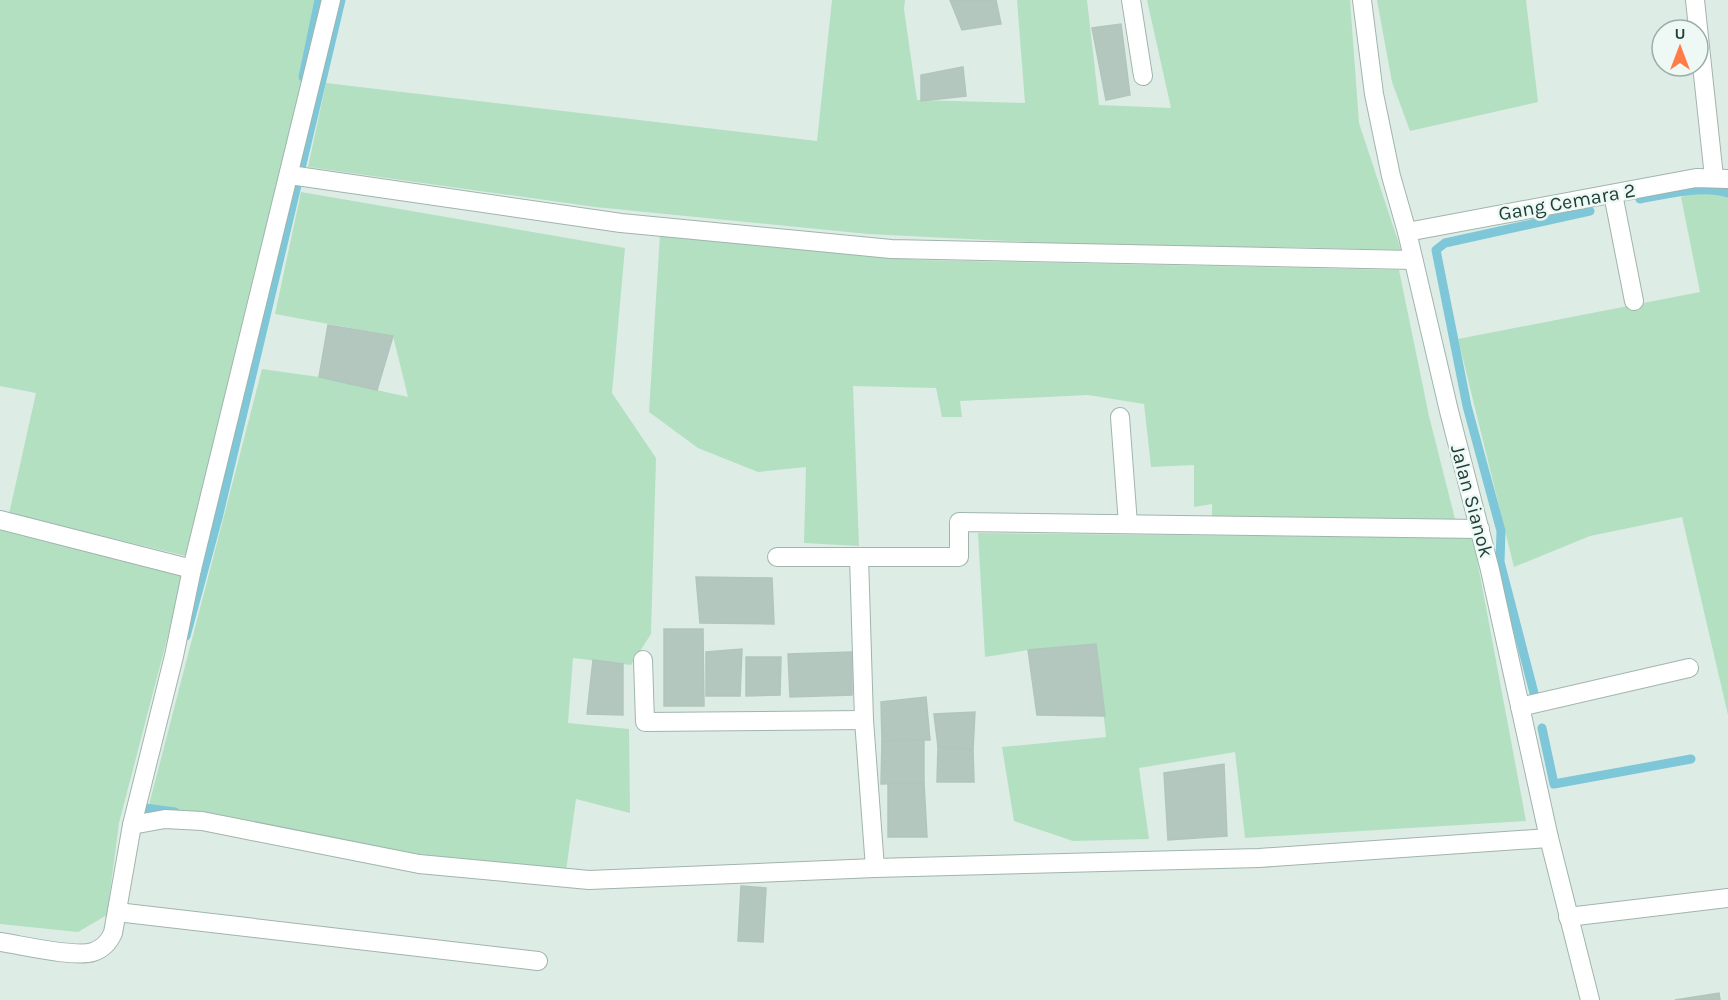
<svg xmlns="http://www.w3.org/2000/svg" width="1728" height="1000" font-family="Karla,sans-serif">
<style>
.green{fill:#b3e0c1}
.lines{fill:none;stroke-linecap:round;stroke-linejoin:round}
.stream{stroke:#7ec7d8;stroke-width:9}
.building{fill:#b3c7bf;stroke:#b0c6bd;stroke-width:1.5}
.minor-casing{stroke:#a0b4ae;stroke-width:20}
.minor{stroke:#fff;stroke-width:18}
.labels{text-anchor:middle;dominant-baseline:central;stroke-width:5;stroke-linejoin:round;paint-order:stroke}
.street-label{font-size:20px;fill:#1d3d36;stroke:#eef8f4}
</style>
<rect width="100%" height="100%" fill="#deece6"/>
<!-- green -->
<g class="green">
<path d="M0 0H319L292 136 186 556 9 514 36 393 0 386Z"/>
<path d="M832 0H905L904 9 917 100 1025 103 1017 0H1087L1099 105 1171 108 1147 0H1350L1359 123 1401 250 1284 247 1170 249 868 234 595 207 308 167 326 83 817 141Z"/>
<path d="M1377 0H1526L1538 102 1410 131 1392 82Z"/>
<path d="M1720 185 1728 187V715L1682 517 1590 536 1514 567 1458 339 1700 292 1681 197Z"/>
<path d="M301 192 625 248 612 393 656 458 651 634 631 665 573 658 568 723 629 729 630 813 576 799 566 871C425 860 287 833 149 805L262 369 319 377 408 397 393 336 275 314Z"/>
<path d="M660 234 919 260 1399 270 1429 416 1455 519 1212 518V504L1194 507V465L1151 467 1144 404 1088 395 960 401 962 417H942L936 388 853 386 859 546 804 543 806 467 758 472 698 448 649 412Z"/>
<path d="M0 528 183 573 172 620 119 823 107 915 78 932 0 924Z"/>
<path d="M978 533 1473 538 1526 821 1245 838 1235 752 1139 768 1149 839 1073 841 1014 821 1002 747 1106 737 1096 644 1028 650 985 657Z"/>
</g>
<g class="lines">
<!-- stream -->
<g class="stream">
<path d="M303 77 319 0"/>
<path d="M1640 199C1665 194 1703 185 1728 193"/>
<path d="M186 636 219 514 341 0"/>
<path d="M1535 697 1500 562 1501 531 1467 406 1436 250 1445 243 1590 211"/>
<path d="M1542 728 1554 784 1691 759"/>
<path d="M138 805V807L175 812"/>
</g>
</g>
<!-- building -->
<g class="building">
<path d="M950 0H996L1001 24 962 30Z"/>
<path d="M1121 24 1130 95 1106 100 1092 28Z"/>
<path d="M963 67 966 96 921 101V75Z"/>
<path d="M328 325 393 336 377 390 319 377Z"/>
<path d="M696 577 772 578 774 624 700 623Z"/>
<path d="M664 629H703L704 706H664Z"/>
<path d="M1096 644 1105 716 1037 715 1028 650Z"/>
<path d="M742 649 740 696H706V652Z"/>
<path d="M852 652V695L790 697 788 654Z"/>
<path d="M746 657H781L780 695 746 696Z"/>
<path d="M593 660 623 664V715L587 714Z"/>
<path d="M926 697 930 740 882 741 881 702Z"/>
<path d="M975 712 973 750 938 747 934 714Z"/>
<path d="M924 740V783L881 784 882 741Z"/>
<path d="M938 747 973 750 974 782H937Z"/>
<path d="M1224 764 1227 836 1168 840 1164 773Z"/>
<path d="M924 783 927 837H888V784Z"/>
<path d="M741 886 766 888 763 942 738 941Z"/>
<path d="M1719 993 1720 1000H1675Z"/>
</g>
<g class="lines">
<!-- minor casing -->
<g class="minor-casing">
<g id="minor">
<path d="M1131 0 1143 76"/>
<path d="M1362 0 1374 94 1391 176 1407 232 1449 411 1490 570 1549 838 1590 1000"/>
<path d="M1695 0 1714 177"/>
<path d="M290 175 621 223 891 249 1413 260"/>
<path d="M1613 194 1634 301"/>
<path d="M1407 232 1696 178 1728 179"/>
<path d="M1120 417 1128 524"/>
<path d="M0 520 192 569"/>
<path d="M777 557H959V522L1480 529"/>
<path d="M859 557 864 720 875 868"/>
<path d="M643 660 645 722 864 720"/>
<path d="M1520 707 1689 668"/>
<path d="M132 825 165 819 202 821 419 864 589 880 875 868 1259 858 1549 838"/>
<path d="M117 912 538 961"/>
<path d="M1568 917 1728 898"/>
<path d="M0 942C21 945 75 958 93 952 102 949 109 942 113 933L132 825 174 656 192 569 331 0"/>
</g>
</g>
<!-- minor -->
<use href="#minor" class="minor"/>
</g>
<g class="labels">
<!-- street labels -->
<g class="street-label">
<text transform="translate(1567 202) rotate(-10)">Gang Cemara 2</text>
<text transform="translate(1472 501) rotate(75)">Jalan Sianok</text>
</g>
</g>
<!-- north arrow -->
<g transform="translate(1680 48)"><circle r="28" fill="#eef8f4" stroke="#9aada8" stroke-width="1.5"/>
<path d="M0-4.5L10 22L0 15L-10 22Z" fill="#ff7c48"/>
<text y="-9" font-size="16" font-weight="bold" text-anchor="middle" fill="#1d3d36">U</text>
</g>
</svg>
